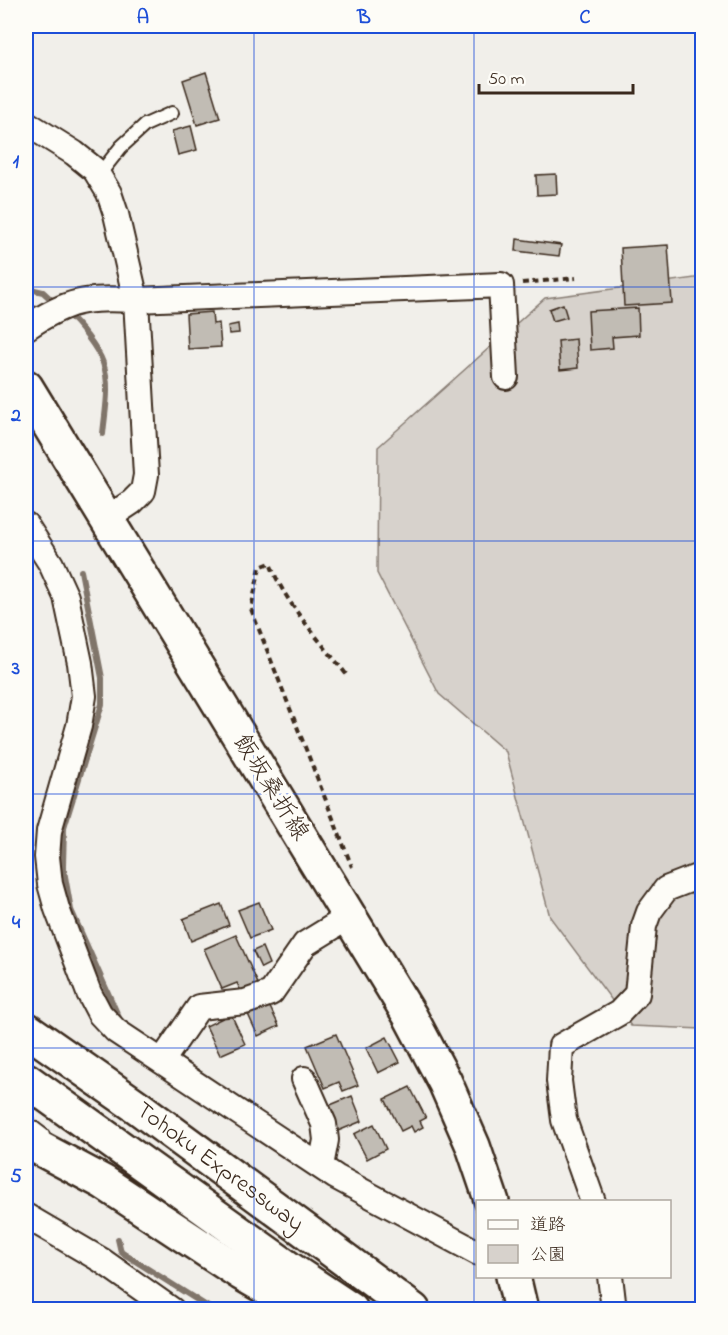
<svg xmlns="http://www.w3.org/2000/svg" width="728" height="1335" font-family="'Indie Flower','Klee One',sans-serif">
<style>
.green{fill:#d7d2cc;stroke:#897e75;stroke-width:1.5}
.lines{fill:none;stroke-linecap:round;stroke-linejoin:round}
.stream{stroke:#80746b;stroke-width:6}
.building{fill:#c1bcb4;stroke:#3b2a1e;stroke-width:1.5}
.lane-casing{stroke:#3b2a1e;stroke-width:16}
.street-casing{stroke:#3b2a1e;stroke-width:28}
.secondary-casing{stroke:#3b2a1e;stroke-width:38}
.highway-casing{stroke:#3b2a1e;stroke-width:38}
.path{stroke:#3b2a1e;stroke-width:4;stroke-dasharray:6 4.5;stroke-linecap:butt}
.lane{stroke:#fdfcf7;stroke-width:12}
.street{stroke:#fdfcf7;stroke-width:24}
.secondary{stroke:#fdfcf7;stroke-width:33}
.highway{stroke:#fdfcf7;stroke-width:33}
.grid{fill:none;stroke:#1d4ed8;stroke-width:1.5;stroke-opacity:0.55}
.labels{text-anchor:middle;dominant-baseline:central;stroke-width:6;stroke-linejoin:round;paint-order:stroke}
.street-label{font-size:24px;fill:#3b2a1e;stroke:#fdfcf7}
.neatline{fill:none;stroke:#1d4ed8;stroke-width:2}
.grid-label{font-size:20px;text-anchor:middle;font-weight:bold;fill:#1d4ed8}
</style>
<rect width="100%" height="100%" fill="#f1efea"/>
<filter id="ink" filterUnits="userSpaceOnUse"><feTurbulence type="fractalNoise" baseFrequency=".0167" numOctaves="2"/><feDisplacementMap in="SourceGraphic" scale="12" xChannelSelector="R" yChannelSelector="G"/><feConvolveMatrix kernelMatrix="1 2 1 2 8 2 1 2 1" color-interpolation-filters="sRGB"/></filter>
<g filter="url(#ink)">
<!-- green -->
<path class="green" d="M702 277V1029L631 1026 550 917 506 752 439 694 377 573 378 447 545 298Z"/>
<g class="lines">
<!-- stream -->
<g class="stream">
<path d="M26 288 43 292 56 304"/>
<path d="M66 313C78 323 98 348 103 363 111 385 105 411 103 434"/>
<path d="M81 571 102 678V704L64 827 63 865 71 910 120 1020"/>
<path d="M118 1239 121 1252 213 1310"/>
</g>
</g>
<!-- building -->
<g class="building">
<path d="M206 72 220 118 197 125 183 80Z"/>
<path d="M191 126 197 150 178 155 172 131Z"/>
<path d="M556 174 557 194 537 195 536 175Z"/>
<path d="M517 239 561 245 559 256 516 251Z"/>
<path d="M668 245 672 303 624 306 621 248Z"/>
<path d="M563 304 567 317 553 321 549 309Z"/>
<path d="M638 308 639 335 612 337 613 348 590 350 588 311Z"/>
<path d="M212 312 213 324 219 323 221 347 188 349 186 314Z"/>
<path d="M238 324 239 333 229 334 228 326Z"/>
<path d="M576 339 578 368 560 370 558 341Z"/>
<path d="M259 902 271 930 250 938 238 910Z"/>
<path d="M221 904 229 925 191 941 183 919Z"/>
<path d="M236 935 259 986 242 994 237 983 222 989 204 949Z"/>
<path d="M262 947 269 964 261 968 253 951Z"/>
<path d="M268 1003 279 1026 258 1036 247 1012Z"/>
<path d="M231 1014 245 1044 220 1055 206 1026Z"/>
<path d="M336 1034 358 1085 343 1091 339 1082 325 1088 307 1046Z"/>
<path d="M387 1037 400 1062 378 1073 366 1048Z"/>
<path d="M410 1087 426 1118 420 1121 423 1127 414 1132 411 1126 401 1131 385 1099Z"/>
<path d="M352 1096 362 1121 338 1131 328 1106Z"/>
<path d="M374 1124 386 1149 367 1159 354 1134Z"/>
</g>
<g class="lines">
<!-- lane casing -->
<g class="lane-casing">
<g id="lane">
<path d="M98 176 121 147 145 125 172 113"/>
<path d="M26 1122 43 1135"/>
</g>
</g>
<!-- street casing -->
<g class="street-casing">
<g id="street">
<path d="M26 123 74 153 95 170 109 193 116 214 136 300 146 475 143 491 132 502 105 520"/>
<path d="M26 328C69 299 85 298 136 300L501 285 506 377"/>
<path d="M26 525 51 564 66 597 80 663 84 696 79 726 49 831 47 857 50 884 57 909 89 993 100 1014 116 1031 336 1177 478 1253"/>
<path d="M162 1061 199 1007 245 1002 271 993 305 944 349 917"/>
<path d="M304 1079 324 1124 326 1140 321 1166"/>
<path d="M593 1202 564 1120 559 1081 561 1046 619 1013 637 994 644 926 649 912 666 889 702 875"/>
<path d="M26 1216 101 1260 172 1310"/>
<path d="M610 1276 614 1310"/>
</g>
</g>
<!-- secondary casing -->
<g class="secondary-casing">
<g id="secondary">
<path d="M26 387 410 1016 445 1082 473 1146 492 1202"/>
<path d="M513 1276 521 1310"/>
</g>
</g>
<!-- highway casing -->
<g class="highway-casing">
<g id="highway">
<path id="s1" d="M26 1029 139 1108 413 1310"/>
<path d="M26 1080 288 1268 351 1310"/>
<path d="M26 1141 103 1182 241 1273 305 1310"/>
</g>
</g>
<!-- path -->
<g class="path">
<path d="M522 283 576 278"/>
<path d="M346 674C319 639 285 604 270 563L260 567 251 609 352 867"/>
</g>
<!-- lane -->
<use href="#lane" class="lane"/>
<!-- street -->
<use href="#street" class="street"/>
<!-- secondary -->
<use href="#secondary" class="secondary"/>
<!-- highway -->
<use href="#highway" class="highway"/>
</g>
</g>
<!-- grid -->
<path class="grid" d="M254 26V1310M474 26V1310M26 287H702M26 541H702M26 794H702M26 1048H702"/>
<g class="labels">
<!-- street labels -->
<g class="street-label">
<text transform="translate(270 788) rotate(58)">飯坂桑折線</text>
<text stroke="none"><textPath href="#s1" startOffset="238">Tohoku Expressway</textPath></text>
</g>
</g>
<!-- margin -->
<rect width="728" height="1335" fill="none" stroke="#fdfcf7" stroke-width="66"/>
<!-- legend -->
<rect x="476" y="1200" width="195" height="78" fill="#fdfcf7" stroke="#afa8a0" stroke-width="1.5"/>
<rect x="488" y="1220" width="30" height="9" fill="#fdfcf7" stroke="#afa8a0" stroke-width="1.5"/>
<text x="530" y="1230" font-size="18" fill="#3b2a1e">道路</text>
<rect x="488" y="1245" width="30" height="18" fill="#d7d2cc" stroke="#afa8a0" stroke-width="1.5"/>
<text x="530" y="1260" font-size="18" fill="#3b2a1e">公園</text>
<!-- scale -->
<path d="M479 84v9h154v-9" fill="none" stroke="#3b2a1e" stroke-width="3"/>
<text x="488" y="84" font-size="18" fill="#3b2a1e" stroke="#fdfcf7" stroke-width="4.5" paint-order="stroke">50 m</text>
<rect x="33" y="33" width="662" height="1269" class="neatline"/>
<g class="grid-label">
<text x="143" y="23">A</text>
<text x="364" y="23">B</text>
<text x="585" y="23">C</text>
<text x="16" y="167">1</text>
<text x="16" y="421">2</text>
<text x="16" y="674">3</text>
<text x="16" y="928">4</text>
<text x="16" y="1182">5</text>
</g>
</svg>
